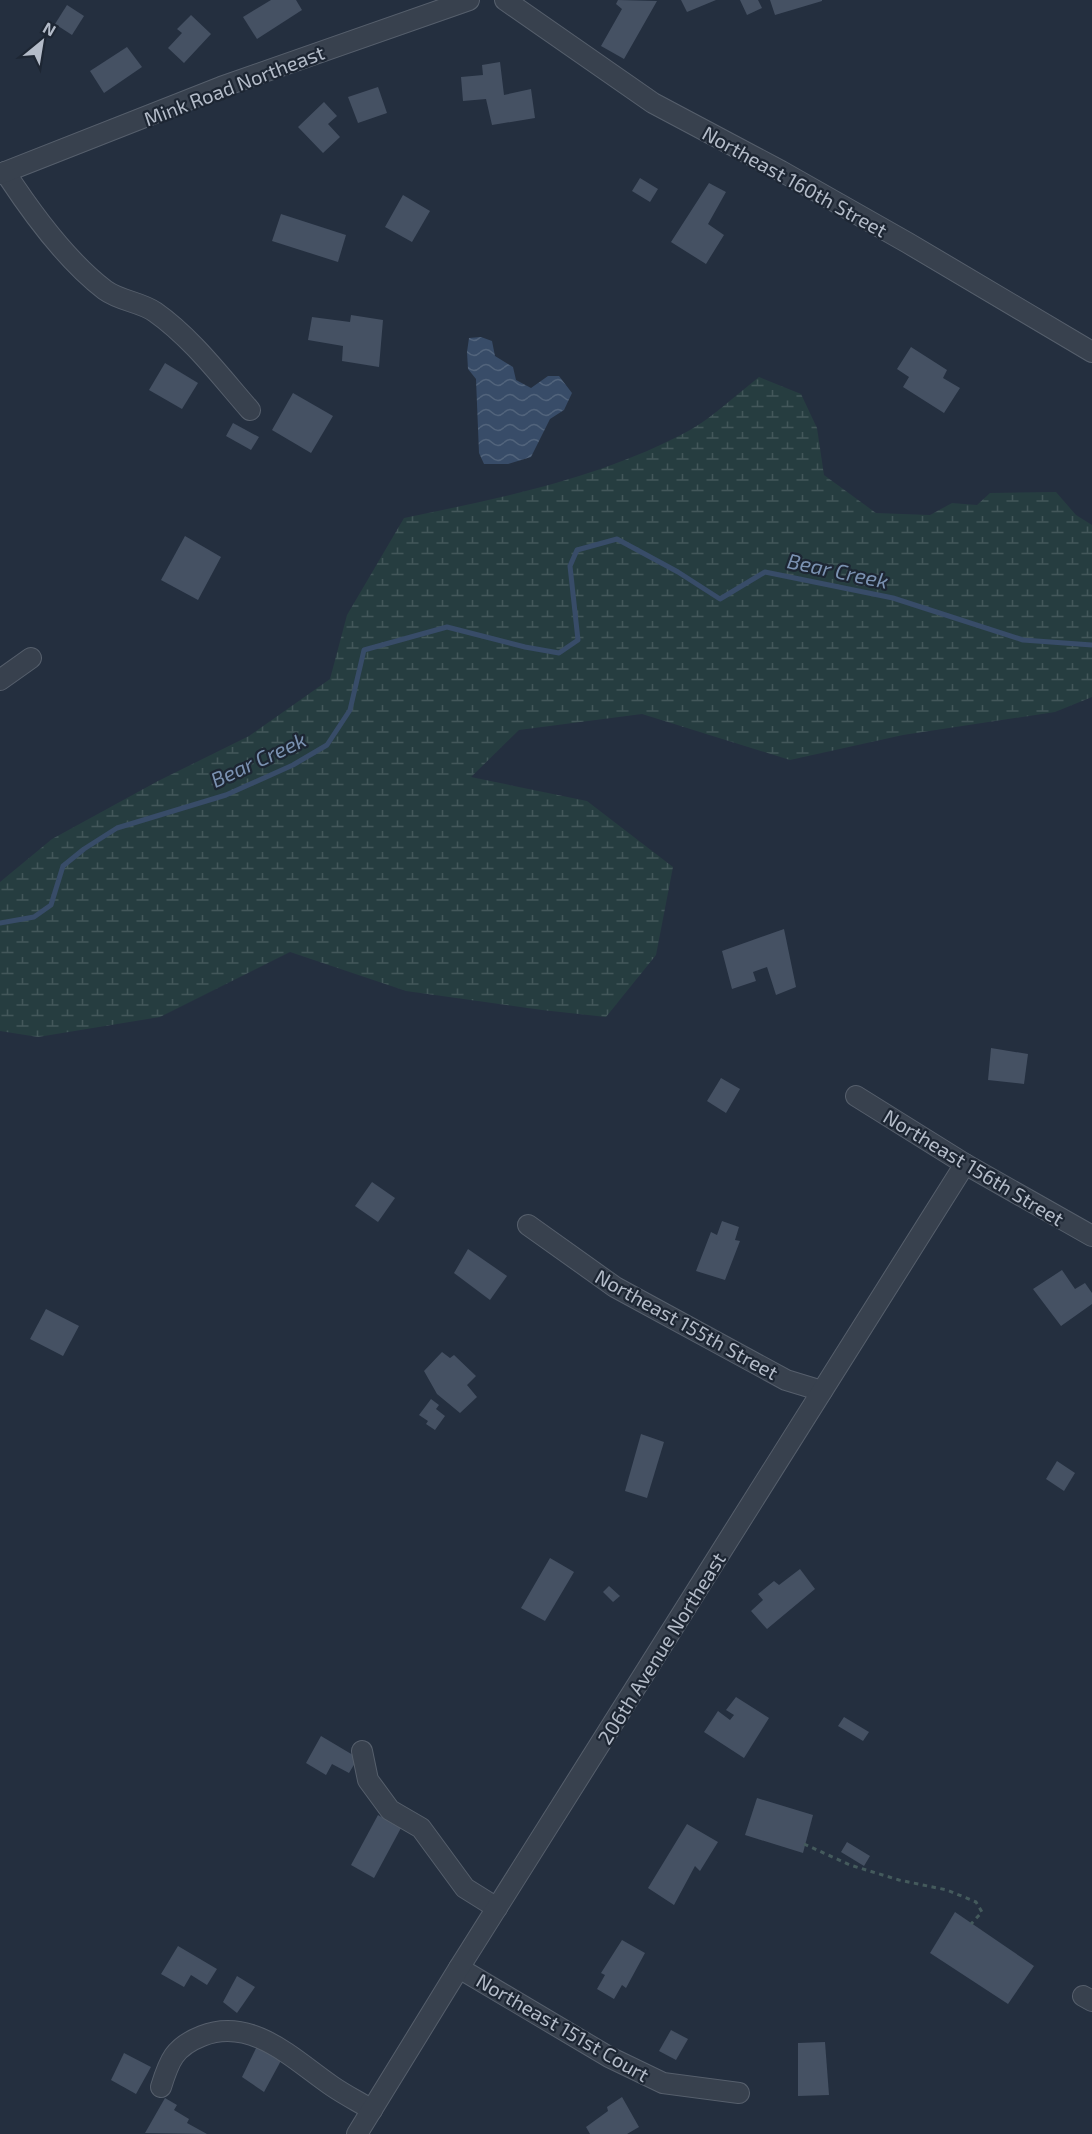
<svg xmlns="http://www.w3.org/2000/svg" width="1092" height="2134" font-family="'Exo 2',sans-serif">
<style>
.wetland{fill:url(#wetland-marsh)}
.water{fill:url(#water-waves)}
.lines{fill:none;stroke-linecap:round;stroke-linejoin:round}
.stream{stroke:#384c68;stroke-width:5}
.building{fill:#455163}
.minor-casing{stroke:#565f6c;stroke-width:22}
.path{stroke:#445a5c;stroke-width:3;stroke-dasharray:4.5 4.5;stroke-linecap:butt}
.minor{stroke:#38414e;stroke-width:20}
.labels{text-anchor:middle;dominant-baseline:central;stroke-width:4.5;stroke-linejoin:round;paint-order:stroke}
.street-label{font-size:20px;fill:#b4bcc9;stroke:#1d2633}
.water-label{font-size:21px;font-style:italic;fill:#7b92b2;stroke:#1d2633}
</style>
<defs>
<pattern id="wetland-marsh" width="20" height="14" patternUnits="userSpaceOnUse" patternTransform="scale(1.5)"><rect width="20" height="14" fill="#263d40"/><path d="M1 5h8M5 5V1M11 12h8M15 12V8" fill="none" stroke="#43575a"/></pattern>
<pattern id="water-waves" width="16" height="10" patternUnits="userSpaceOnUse" patternTransform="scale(1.5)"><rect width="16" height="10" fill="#384c68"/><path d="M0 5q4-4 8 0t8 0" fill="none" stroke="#52647c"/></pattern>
</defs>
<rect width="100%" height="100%" fill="#242f3f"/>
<!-- wetland -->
<path class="wetland" d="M759 377 801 394 817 428 824 475 876 513 930 515 952 503 977 505 990 493 1056 492 1076 515 1092 525V697L1055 712 903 735 790 760 642 714 519 730 471 777 587 801 673 867 656 955 606 1017 542 1010 406 991 290 952 160 1017 38 1037 0 1031V882L52 839 158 781 249 736 330 679 347 615 404 518C501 498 602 478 690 430 713 417 737 394 759 377Z"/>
<!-- water -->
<path class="water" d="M481 337 492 341 495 356 513 367 516 380 531 388 548 376H559L572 393 564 410 550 419 531 457 508 464H484L479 453 476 379 468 369 467 352 469 338Z"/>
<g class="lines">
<!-- stream -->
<path class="stream" d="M0 923 34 917 51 905 63 866 84 849 117 828 226 795 293 765 327 745 350 710 364 650 447 627 525 647 559 653 578 640 570 566 577 550 617 539 678 572 720 599 765 572 893 598 1023 640 1092 645"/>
</g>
<!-- building -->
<g class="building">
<path d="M271 0H296L302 10 257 39 243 17Z"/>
<path d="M618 0 657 1 624 59 601 46 622 9 616 4Z"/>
<path d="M681 0H716L687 12Z"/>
<path d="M740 0H758L762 8 747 15Z"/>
<path d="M770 0H822V1L775 15Z"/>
<path d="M67 5 84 16 72 35 55 24Z"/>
<path d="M191 15 211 34 184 63 168 48 182 33 177 29Z"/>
<path d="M127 47 142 67 104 93 90 71Z"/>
<path d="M500 62 504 95 531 89 535 118 492 125 486 99 463 101 461 77 483 75 482 65Z"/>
<path d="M378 87 387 113 358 123 348 97Z"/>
<path d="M324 102 337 116 328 124 340 137 323 153 298 127Z"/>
<path d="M640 178 658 189 650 202 632 191Z"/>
<path d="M709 183 726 192 708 224 724 235 706 264 671 242Z"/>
<path d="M403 195 430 211 412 242 385 227Z"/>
<path d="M281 214 346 235 338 262 272 241Z"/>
<path d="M351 315 383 320 379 367 342 361 343 346 308 340 312 317 350 322Z"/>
<path d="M911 347 947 370 943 378 960 388 944 413 903 387 909 377 897 369Z"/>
<path d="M165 363 198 383 182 409 149 390Z"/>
<path d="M293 393 333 416 311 453 272 430Z"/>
<path d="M233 423 259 437 251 450 226 436Z"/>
<path d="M185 536 221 557 198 600 161 580Z"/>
<path d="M784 929 796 987 776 995 767 967 753 972 756 981 732 989 722 951Z"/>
<path d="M991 1048 1028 1054 1024 1084 988 1080Z"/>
<path d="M721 1078 740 1089 726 1113 707 1101Z"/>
<path d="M372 1182 395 1198 378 1222 355 1206Z"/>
<path d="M722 1221 739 1227 735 1240 740 1241 725 1280 696 1271 711 1232 717 1235Z"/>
<path d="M468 1249 507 1276 490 1300 454 1273Z"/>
<path d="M1062 1270 1075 1289 1085 1283 1092 1293V1304L1061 1326 1033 1289Z"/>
<path d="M46 1309 79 1326 63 1356 30 1339Z"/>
<path d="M442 1352 450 1358 454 1355 476 1376 467 1385 477 1397 460 1413 437 1394 424 1371Z"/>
<path d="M431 1399 439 1405 436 1409 445 1416 435 1430 426 1424 428 1421 419 1415Z"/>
<path d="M641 1434 664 1442 647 1498 625 1491Z"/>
<path d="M1057 1461 1075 1473 1064 1491 1046 1479Z"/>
<path d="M550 1558 574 1572 545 1621 521 1608Z"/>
<path d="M800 1569 815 1589 767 1629 751 1611 763 1600 758 1594 774 1581 779 1585Z"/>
<path d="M609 1586 620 1596 613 1602 603 1592Z"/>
<path d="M736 1697 769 1718 744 1758 704 1732 718 1711 730 1720 734 1715 726 1710Z"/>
<path d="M844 1717 869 1732 863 1741 838 1726Z"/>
<path d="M321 1736 358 1758 349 1773 332 1764 326 1775 306 1763Z"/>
<path d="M757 1798 813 1815 803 1853 745 1835Z"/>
<path d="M378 1815 401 1828 374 1878 351 1865Z"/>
<path d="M687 1824 718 1842 700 1871 695 1866 674 1905 648 1888Z"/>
<path d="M847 1842 870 1856 864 1866 841 1852Z"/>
<path d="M955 1912 1034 1966 1008 2004 930 1953Z"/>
<path d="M622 1940 645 1953 626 1988 622 1985 614 1999 597 1989 605 1975 601 1973Z"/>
<path d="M178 1946 217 1969 207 1985 191 1975 184 1987 161 1974Z"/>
<path d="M237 1976 255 1987 237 2013 223 2002Z"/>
<path d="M671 2030 688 2039 676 2060 659 2051Z"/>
<path d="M259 2042 284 2055 264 2092 242 2077Z"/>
<path d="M825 2042 829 2095 798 2096V2043Z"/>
<path d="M124 2053 151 2067 136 2094 111 2080Z"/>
<path d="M622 2097 639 2127 627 2134H590L586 2127 608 2111 607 2107Z"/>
<path d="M165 2098 177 2105 174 2110 189 2119 187 2123 207 2134 145 2133Z"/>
</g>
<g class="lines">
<!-- minor casing -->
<g class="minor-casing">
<g id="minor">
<path d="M505 0 653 103 781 171 908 243 1092 352"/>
<path d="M5 172C31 212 67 261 105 290 120 301 141 302 155 312 192 338 221 377 250 410"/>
<path d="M0 174 221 87 469 0"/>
<path d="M0 680 31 658"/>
<path d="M856 1096 965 1164 1092 1236"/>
<path d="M528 1225 615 1287 786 1380 822 1391"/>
<path d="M362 1751 368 1780 390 1810 421 1828 465 1888 497 1908"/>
<path d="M459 1968 609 2057 663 2083 739 2093"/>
<path d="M1083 1996 1092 2001"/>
<path d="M161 2087C169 2061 174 2047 202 2036 252 2016 294 2060 332 2086 345 2095 359 2102 372 2110"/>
<path d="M357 2134 459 1968 965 1164"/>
</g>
</g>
<!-- path -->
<path class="path" d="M804 1844 850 1865 899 1880 947 1890 976 1902 982 1912 971 1924"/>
<!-- minor -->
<use href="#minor" class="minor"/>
</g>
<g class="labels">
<!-- street labels -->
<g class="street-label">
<text transform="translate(234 85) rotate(-21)">Mink Road Northeast</text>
<text transform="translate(795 181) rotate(29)">Northeast 160th Street</text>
<text transform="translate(974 1167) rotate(31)">Northeast 156th Street</text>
<text transform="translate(687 1324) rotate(29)">Northeast 155th Street</text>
<text transform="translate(661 1648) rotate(-58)">206th Avenue Northeast</text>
<text transform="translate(563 2027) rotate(30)">Northeast 151st Court</text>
</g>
<!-- water labels -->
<g class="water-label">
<text transform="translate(838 570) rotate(12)">Bear Creek</text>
<text transform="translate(258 759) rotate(-25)">Bear Creek</text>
</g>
</g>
<!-- north arrow -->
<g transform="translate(42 42) rotate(30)" stroke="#1d2633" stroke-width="4.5" paint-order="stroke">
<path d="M0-4.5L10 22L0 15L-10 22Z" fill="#b4bcc9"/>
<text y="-9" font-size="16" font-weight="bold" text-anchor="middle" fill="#b4bcc9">N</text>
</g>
</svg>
